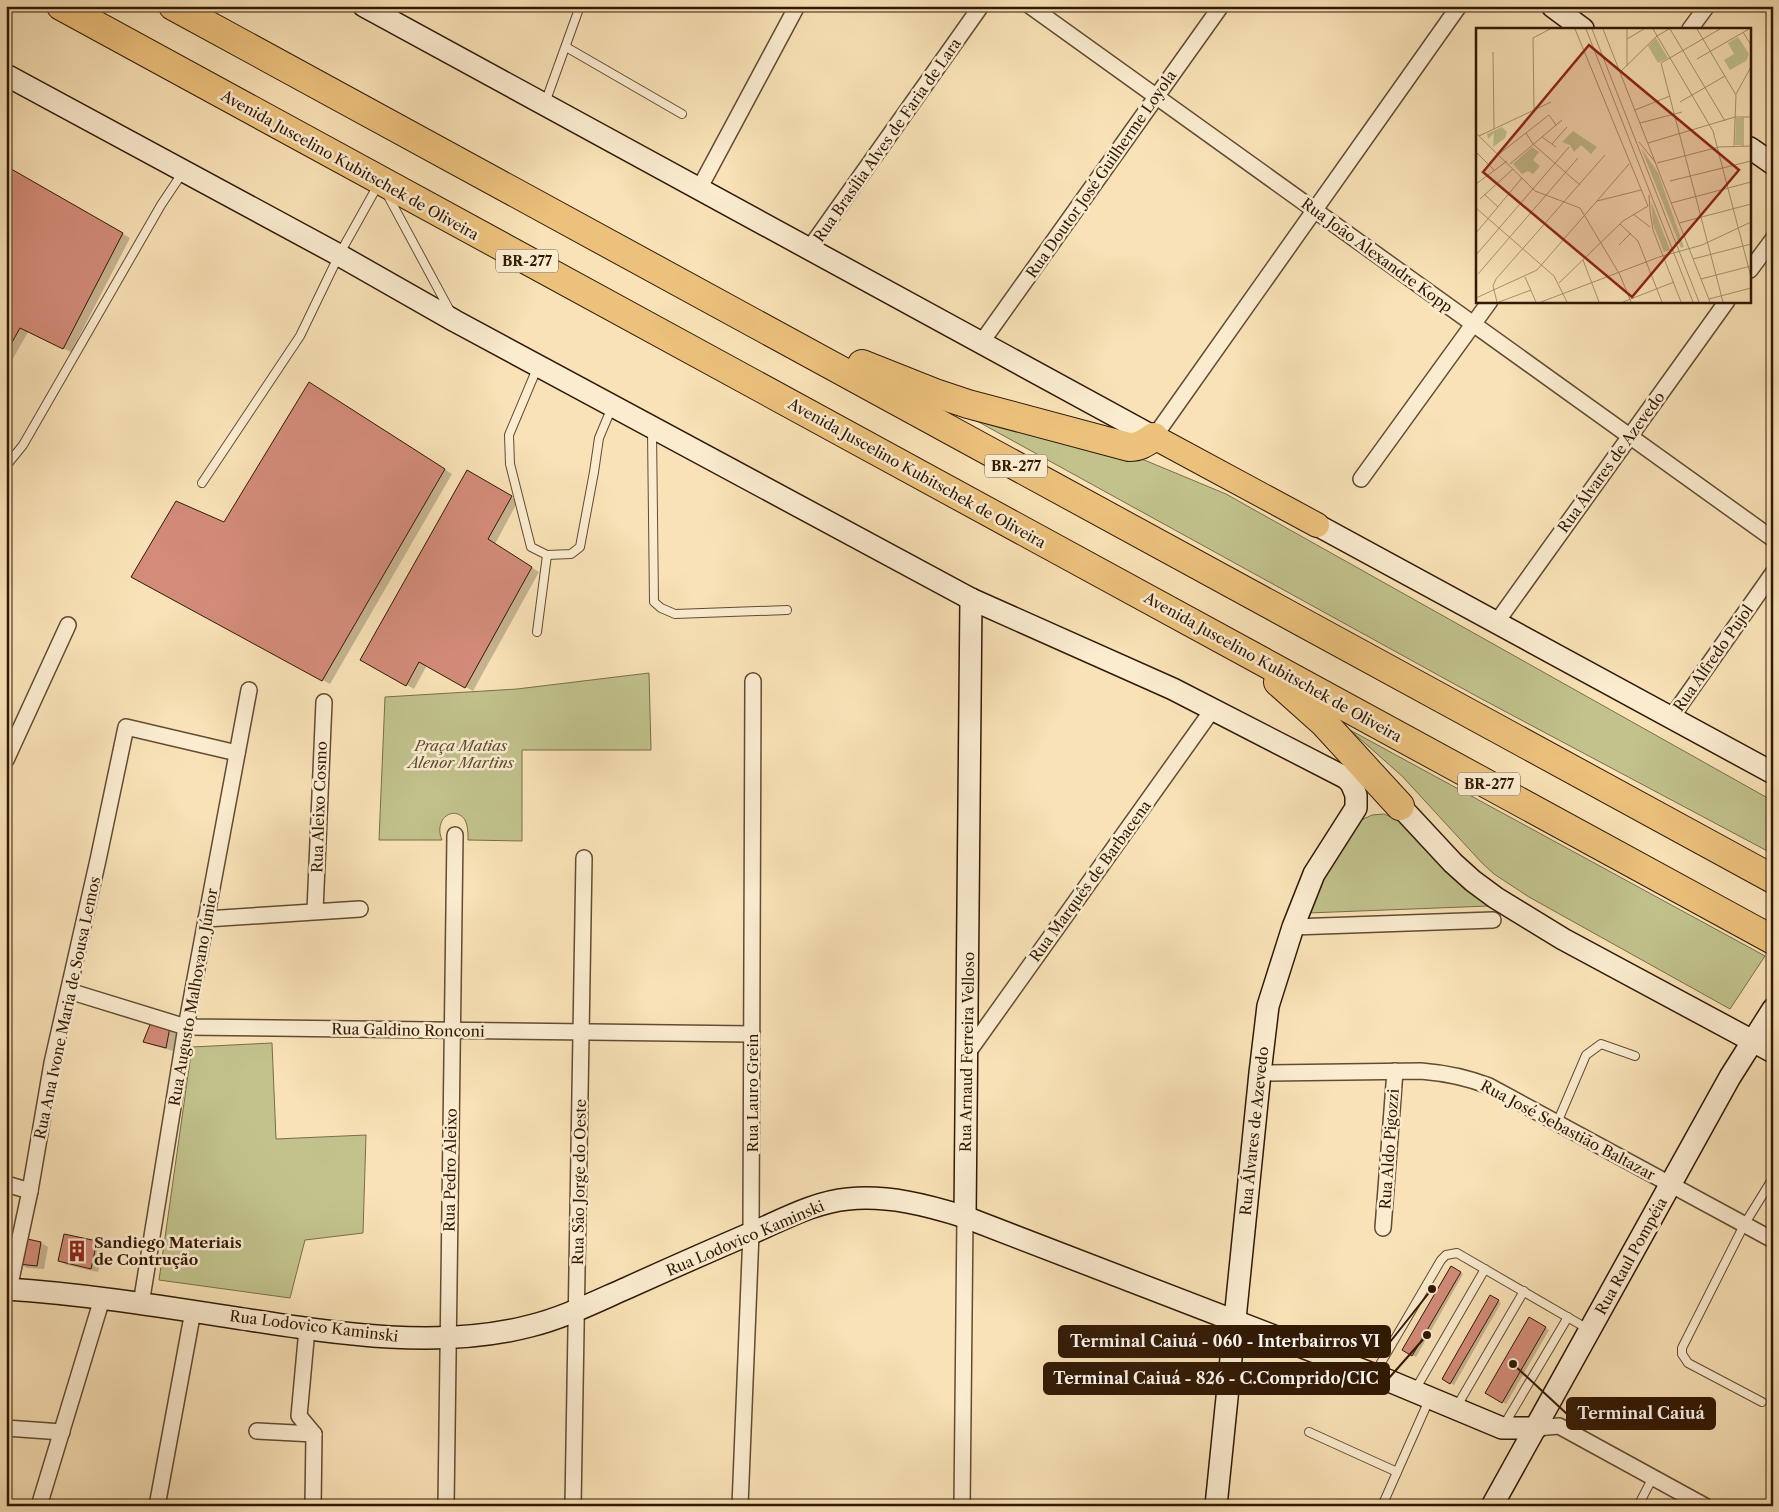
<svg xmlns="http://www.w3.org/2000/svg" width="1779" height="1512" font-family="'Libre Caslon Text',serif">
<style>
.green{fill:#c1c28c;stroke:#796e48}
.shadow{fill:#0003}
.building{fill:#d48c7a;stroke:#311904}
.lines{fill:none;stroke-linecap:round;stroke-linejoin:round}
.lane-casing{stroke:#634b31;stroke-width:10}
.street-casing{stroke:#634b31;stroke-width:18}
.secondary-casing{stroke:#311904;stroke-width:24}
.primary-casing{stroke:#311904;stroke-width:26}
.highway-casing{stroke:#311904;stroke-width:30}
.lane{stroke:#fbecd0;stroke-width:8}
.street{stroke:#fbecd0;stroke-width:15}
.secondary{stroke:#fbecd0;stroke-width:21}
.primary{stroke:#ecc17c;stroke-width:24}
.highway{stroke:#ecc17c;stroke-width:28}
.labels{text-anchor:middle;dominant-baseline:central;stroke-width:5;stroke-linejoin:round;paint-order:stroke}
.shield{fill:#fbecd0;stroke:#6e5841;stroke-width:1}
.shield-label{font-size:14px;font-weight:bold;fill:#311904}
.street-label{font-size:15px;fill:#311904;stroke:#fbecd0}
.park-label{font-size:15px;font-style:italic;fill:#5c4c2d;stroke:#fbecd0}
.poi-label{font-size:15px;font-weight:bold;fill:#311904;stroke:#fbecd0;text-anchor:start}
.inset-road{fill:none;stroke:#a9926f;stroke-width:1}
.view{fill:#8f2418;fill-opacity:0.15;stroke:#8f2418;stroke-width:2.5}
.inset-edge{fill:none;stroke:#311904;stroke-width:2.5}
.leader{fill:none;stroke:#311904;stroke-width:2}
.callout-dot{fill:#311904;stroke:#fbecd0;stroke-width:2}
.callout{fill:#311904;stroke:#311904;stroke-width:2}
.callout-label{font-size:16px;text-anchor:middle;font-weight:bold;fill:#fff}
</style>
<rect width="100%" height="100%" fill="#f9e2b7"/>
<filter id="stains"><feTurbulence type="fractalNoise" baseFrequency=".004" numOctaves="4"/><feColorMatrix values="0 0 0 0 .2 0 0 0 0 .09 0 0 0 0 .02 0 0 0 .5 -.17"/></filter>
<radialGradient id="worn" r=".72"><stop offset=".6" stop-color="#630" stop-opacity="0"/><stop offset="1" stop-color="#630" stop-opacity=".3"/></radialGradient>
<!-- green -->
<g class="green">
<path d="M966 415 1137 457 1226 494 1773 801V854L1478 697Z"/>
<path d="M649 673 651 750H522V841L468 840C468 834 468 826 465 820 454 804 433 819 442 840H379L385 697 517 689Z"/>
<path d="M1350 730 1765 956 1730 1009 1529 897 1494 874 1482 863 1402 776Z"/>
<path d="M1384 814 1403 822 1460 883 1489 906 1308 913 1334 856 1361 820 1372 815Z"/>
<path d="M272 1043 276 1139 366 1135 363 1233 305 1240 290 1298 159 1280 192 1047Z"/>
</g>
<!-- shadow -->
<g class="shadow">
<path d="M6 168 130 238 71 352 28 332 6 371Z"/>
<path d="M316 388 452 474 330 684 132 576 224 524Z"/>
<path d="M467 472 518 501 495 544 539 572 473 691 427 665 414 689 362 659Z"/>
<path d="M170 1028 177 1032 173 1051 152 1045 145 1041Z"/>
<path d="M6 1239 11 1242 6 1258Z"/>
<path d="M24 1240 41 1243 48 1247 44 1269 27 1268 20 1264Z"/>
<path d="M97 1243 104 1247 98 1272 67 1265 59 1261Z"/>
<path d="M1451 1267 1463 1274 1416 1357 1403 1350Z"/>
<path d="M1491 1297 1501 1303 1454 1385 1443 1379Z"/>
<path d="M1529 1319 1549 1330 1506 1404 1487 1392Z"/>
</g>
<!-- building -->
<g class="building">
<path d="M6 166 123 233 63 349 20 328 6 353Z"/>
<path d="M309 382 445 469 322 681 131 577 176 501 224 522Z"/>
<path d="M467 470 512 496 488 539 532 567 465 688 419 662 406 686 360 660Z"/>
<path d="M151 1022 170 1027 166 1048 143 1042Z"/>
<path d="M64 1234 97 1241 91 1269 58 1261Z"/>
<path d="M23 1238 41 1242 37 1266 18 1264Z"/>
<path d="M1451 1266 1461 1272 1412 1356 1402 1350Z"/>
<path d="M1490 1295 1499 1300 1450 1384 1442 1379Z"/>
<path d="M1529 1317 1546 1327 1502 1403 1485 1393Z"/>
</g>
<g class="lines">
<!-- lane casing -->
<g class="lane-casing">
<g id="lane">
<path d="M566 47 682 114"/>
<path d="M545 103 580 6"/>
<path d="M387 194 450 311"/>
<path d="M538 366 509 435 510 464 531 547 547 555 571 554 580 547 594 472 599 438 612 407"/>
<path d="M652 431 654 602 661 608 675 614 787 610"/>
<path d="M6 466 23 445 161 205 183 172"/>
<path d="M202 483 300 336 339 255 378 185"/>
<path d="M537 632 547 555"/>
<path d="M1557 1123 1586 1055 1601 1044 1635 1056"/>
<path d="M1375 1373 1441 1260 1446 1255 1457 1253 1588 1329"/>
<path d="M1415 1390 1485 1269"/>
<path d="M1762 1402 1688 1363 1682 1354V1348L1744 1225 1773 1178"/>
<path d="M1457 1406 1524 1291"/>
<path d="M1504 1425 1568 1317"/>
<path d="M1309 1432 1397 1472"/>
<path d="M1382 1506 1429 1400"/>
<path d="M1638 1506 1653 1477"/>
</g>
</g>
<!-- street casing -->
<g class="street-casing">
<g id="street">
<path d="M1030 6 1773 539"/>
<path d="M1690 29 1707 6"/>
<path d="M699 189 797 6"/>
<path d="M809 249 981 6"/>
<path d="M1750 270 1773 239"/>
<path d="M981 343 1221 6"/>
<path d="M1154 437 1459 6"/>
<path d="M1361 479 1490 301"/>
<path d="M1496 623 1727 301"/>
<path d="M1671 718 1773 573"/>
<path d="M6 760 68 625"/>
<path d="M315 911 324 702"/>
<path d="M206 919 360 909"/>
<path d="M1293 927 1493 920"/>
<path d="M69 991 186 1027 752 1034"/>
<path d="M967 1054 1213 709"/>
<path d="M1260 1073 1421 1071C1445 1073 1466 1077 1489 1086L1773 1240"/>
<path d="M6 1184 30 1191"/>
<path d="M1383 1228 1395 1071"/>
<path d="M9 1289 30 1191 52 1063 98 860 126 727 237 753"/>
<path d="M141 1304 186 1027 249 690"/>
<path d="M307 1329 299 1416 314 1434 313 1506"/>
<path d="M6 1428 62 1432"/>
<path d="M1536 1428 1559 1426 1705 1506"/>
<path d="M257 1431 314 1434"/>
<path d="M39 1506 102 1299"/>
<path d="M157 1506 193 1311"/>
<path d="M446 1506 455 835"/>
<path d="M573 1506 584 858"/>
<path d="M740 1506 751 1233 753 681"/>
<path d="M962 1506 965 1217"/>
</g>
</g>
<!-- secondary casing -->
<g class="secondary-casing">
<g id="secondary">
<path d="M364 6 1154 437"/>
<path d="M1552 6 1583 29"/>
<path d="M6 75 339 255 455 321 971 599 1173 689 1346 778 1351 783 1356 795V808L1314 874 1293 927 1268 1006 1260 1073 1216 1506"/>
<path d="M1750 148 1773 164"/>
<path d="M1317 525 1773 773"/>
<path d="M1400 806 1453 863 1473 881 1496 898 1563 939 1773 1052"/>
<path d="M965 1217 971 599"/>
<path d="M6 1289C86 1294 165 1307 243 1319 334 1333 439 1350 530 1326 563 1318 595 1302 627 1288 669 1269 712 1250 754 1232 784 1219 815 1202 848 1199 888 1195 927 1205 965 1217L1375 1375 1502 1428H1536"/>
<path d="M1492 1506 1730 1077 1773 1009"/>
</g>
</g>
<!-- primary casing -->
<g class="primary-casing">
<path id="primary" d="M1154 437 1317 525"/>
</g>
<!-- highway casing -->
<g class="highway-casing">
<g id="highway">
<path d="M61 6 1773 940"/>
<path d="M173 6 1773 879"/>
<path d="M862 364 935 393 968 404 1129 447C1140 447 1145 443 1154 437"/>
<path d="M1278 682 1324 723 1400 806"/>
</g>
</g>
<!-- lane -->
<use href="#lane" class="lane"/>
<!-- street -->
<use href="#street" class="street"/>
<!-- secondary -->
<use href="#secondary" class="secondary"/>
<!-- primary -->
<use href="#primary" class="primary"/>
<!-- highway -->
<use href="#highway" class="highway"/>
</g>
<!-- icons -->
<defs>
<g id="building-bare" transform="scale(1.725)"><path d="M-4-6H4V6H1V3H-1V6H-4ZM-2.5-4.3h1.7v1.8h-1.7ZM.8-4.3h1.7v1.8H.8ZM-2.5-1h1.7V.8h-1.7ZM.8-1h1.7V.8H.8Z" fill="#8f2418" stroke="#fbecd0" stroke-width="2.5" paint-order="stroke"/></g>
</defs>
<g fill-rule="evenodd">
<use href="#building-bare" x="77" y="1251"/>
</g>
<g class="labels">
<!-- shield labels -->
<g class="shield">
<rect x="496" y="249.5" width="62" height="23" rx="4"/>
<rect x="985" y="454.5" width="62" height="23" rx="4"/>
<rect x="1458" y="772.5" width="62" height="23" rx="4"/>
</g>
<g class="shield-label">
<text x="527" y="261">BR-277</text>
<text x="1016" y="466">BR-277</text>
<text x="1489" y="784">BR-277</text>
</g>
<!-- street labels -->
<g class="street-label">
<text transform="translate(887 140) rotate(-55)">Rua Brasília Alves de Faria de Lara</text>
<text transform="translate(350 165) rotate(29)">Avenida Juscelino Kubitschek de Oliveira</text>
<text transform="translate(1101 174) rotate(-55)">Rua Doutor José Guilherme Loyola</text>
<text transform="translate(1377 255) rotate(36)">Rua João Alexandre Kopp</text>
<text transform="translate(1611 462) rotate(-54)">Rua Álvares de Azevedo</text>
<text transform="translate(917 473) rotate(29)">Avenida Juscelino Kubitschek de Oliveira</text>
<text transform="translate(1713 658) rotate(-55)">Rua Alfredo Pujol</text>
<text transform="translate(1273 667) rotate(29)">Avenida Juscelino Kubitschek de Oliveira</text>
<text transform="translate(319 807) rotate(-88)">Rua Aleixo Cosmo</text>
<text transform="translate(1090 881) rotate(-54)">Rua Marquês de Barbacena</text>
<text transform="translate(193 997) rotate(-80)">Rua Augusto Malhovano Júnior</text>
<text transform="translate(67 1008) rotate(-78)">Rua Ana Ivone Maria de Sousa Lemos</text>
<text transform="translate(408 1030) rotate(1)">Rua Galdino Ronconi</text>
<text transform="translate(967 1052) rotate(-89)">Rua Arnaud Ferreira Velloso</text>
<text transform="translate(752 1093) rotate(-90)">Rua Lauro Grein</text>
<text transform="translate(1568 1130) rotate(28)">Rua José Sebastião Baltazar</text>
<text transform="translate(1254 1131) rotate(-84)">Rua Álvares de Azevedo</text>
<text transform="translate(1389 1149) rotate(-86)">Rua Aldo Pigozzi</text>
<text transform="translate(450 1170) rotate(-89)">Rua Pedro Aleixo</text>
<text transform="translate(579 1182) rotate(-89)">Rua São Jorge do Oeste</text>
<text transform="translate(745 1238) rotate(-23)">Rua Lodovico Kaminski</text>
<text transform="translate(1631 1256) rotate(-61)">Rua Raul Pompéia</text>
<text transform="translate(314 1326) rotate(7)">Rua Lodovico Kaminski</text>
</g>
<!-- park labels -->
<g class="park-label">
<text x="461" y="745">Praça Matias<tspan x="461" dy="17">Alenor Martins</tspan></text>
</g>
<!-- poi labels -->
<g class="poi-label">
<text x="94" y="1242">Sandiego Materiais<tspan x="94" dy="17">de Contrução</tspan></text>
</g>
</g>
<!-- overview -->
<g transform="translate(1476 28)">
<rect width="275" height="275" fill="#f9e2b7"/>
<path d="M262 9 273 26 270 33 254 42 248 32 258 26 252 15ZM180 10 192 30 182 35 172 18ZM260 90H266V117H259ZM26 99 31 104 29 110 17 119 18 105 12 111 11 106ZM97 103 121 119 115 126 105 117 98 124 94 117 86 114ZM56 119 63 124 57 132 64 138 57 146 52 143 46 146 37 136ZM165 120 182 145 208 219 205 220ZM175 173 194 222 188 224 177 196Z" fill="#c1c28c"/>
<path class="inset-road" d="M110 1 217 274M116 1 223 274M127 1 234 274M177 1 237 103 275 249M194 1 249 93M221 1 260 67 258 118M244 1 185 35 247 274M267 4 275 17M151 11 168 1M17 24 18 101M221 31 273 1M151 38V1M144 44 181 8 193 1M260 66 275 39M204 74 249 48M58 82 57 10 74 1M159 82 194 68M164 95 206 84M0 105 59 163 104 180 144 247 155 274M50 105 57 116 104 157M3 108 75 74M66 109 80 119M163 114 180 135M172 115 259 89H275M76 116 91 99M267 118V89M0 124 18 142M23 126 73 87 80 97M181 135 243 119 275 118M34 136 86 92M194 153 275 133M0 156 31 133M8 166 22 179M173 167 174 183M4 171 37 141M121 173 165 162M195 175 275 154M0 180 78 248 91 274M174 183 177 202 205 274M157 186 174 199M203 195 275 176M144 196 162 213 186 274M0 205 46 150M143 217 155 205M0 227 93 119M217 231 275 216M107 232 123 274M0 237V257M2 246 102 130M49 249 60 274M225 251 275 238M83 255 147 193 172 178 99 1M0 270 61 242 153 136M233 271 275 260M21 274 17 258 20 251 129 127M23 274 55 262M65 274 183 229 226 217 275 194M147 274 198 254"/>
<path class="view" d="M113 17 263 142 156 269 7 144Z"/>
<rect width="275" height="275" class="inset-edge"/>
</g>
<!-- callouts -->
<path class="leader" d="M1432 1289L1390 1342M1427 1335L1389 1378M1513 1364L1567 1414"/>
<g class="callout-dot">
<circle cx="1432" cy="1289" r="5"/>
<circle cx="1427" cy="1335" r="5"/>
<circle cx="1513" cy="1364" r="5"/>
</g>
<g class="callout">
<rect x="1059" y="1326" width="331" height="31" rx="5"/>
<rect x="1044" y="1363" width="345" height="31" rx="5"/>
<rect x="1567" y="1398" width="148" height="31" rx="5"/>
</g>
<g class="callout-label">
<text x="1225" y="1347">Terminal Caiuá - 060 - Interbairros VI</text>
<text x="1216" y="1384">Terminal Caiuá - 826 - C.Comprido/CIC</text>
<text x="1641" y="1419">Terminal Caiuá</text>
</g>
<!-- margin -->
<rect width="1779" height="1512" fill="none" stroke="#f9e2b7" stroke-width="25"/>
<rect x="8" y="8" width="1764" height="1497" fill="none" stroke="#311904" stroke-width="2.5"/>
<rect x="12" y="12" width="1754" height="1487" fill="none" stroke="#311904"/>
<rect width="100%" height="100%" filter="url(#stains)"/>
<rect width="100%" height="100%" fill="url(#worn)"/>
</svg>
